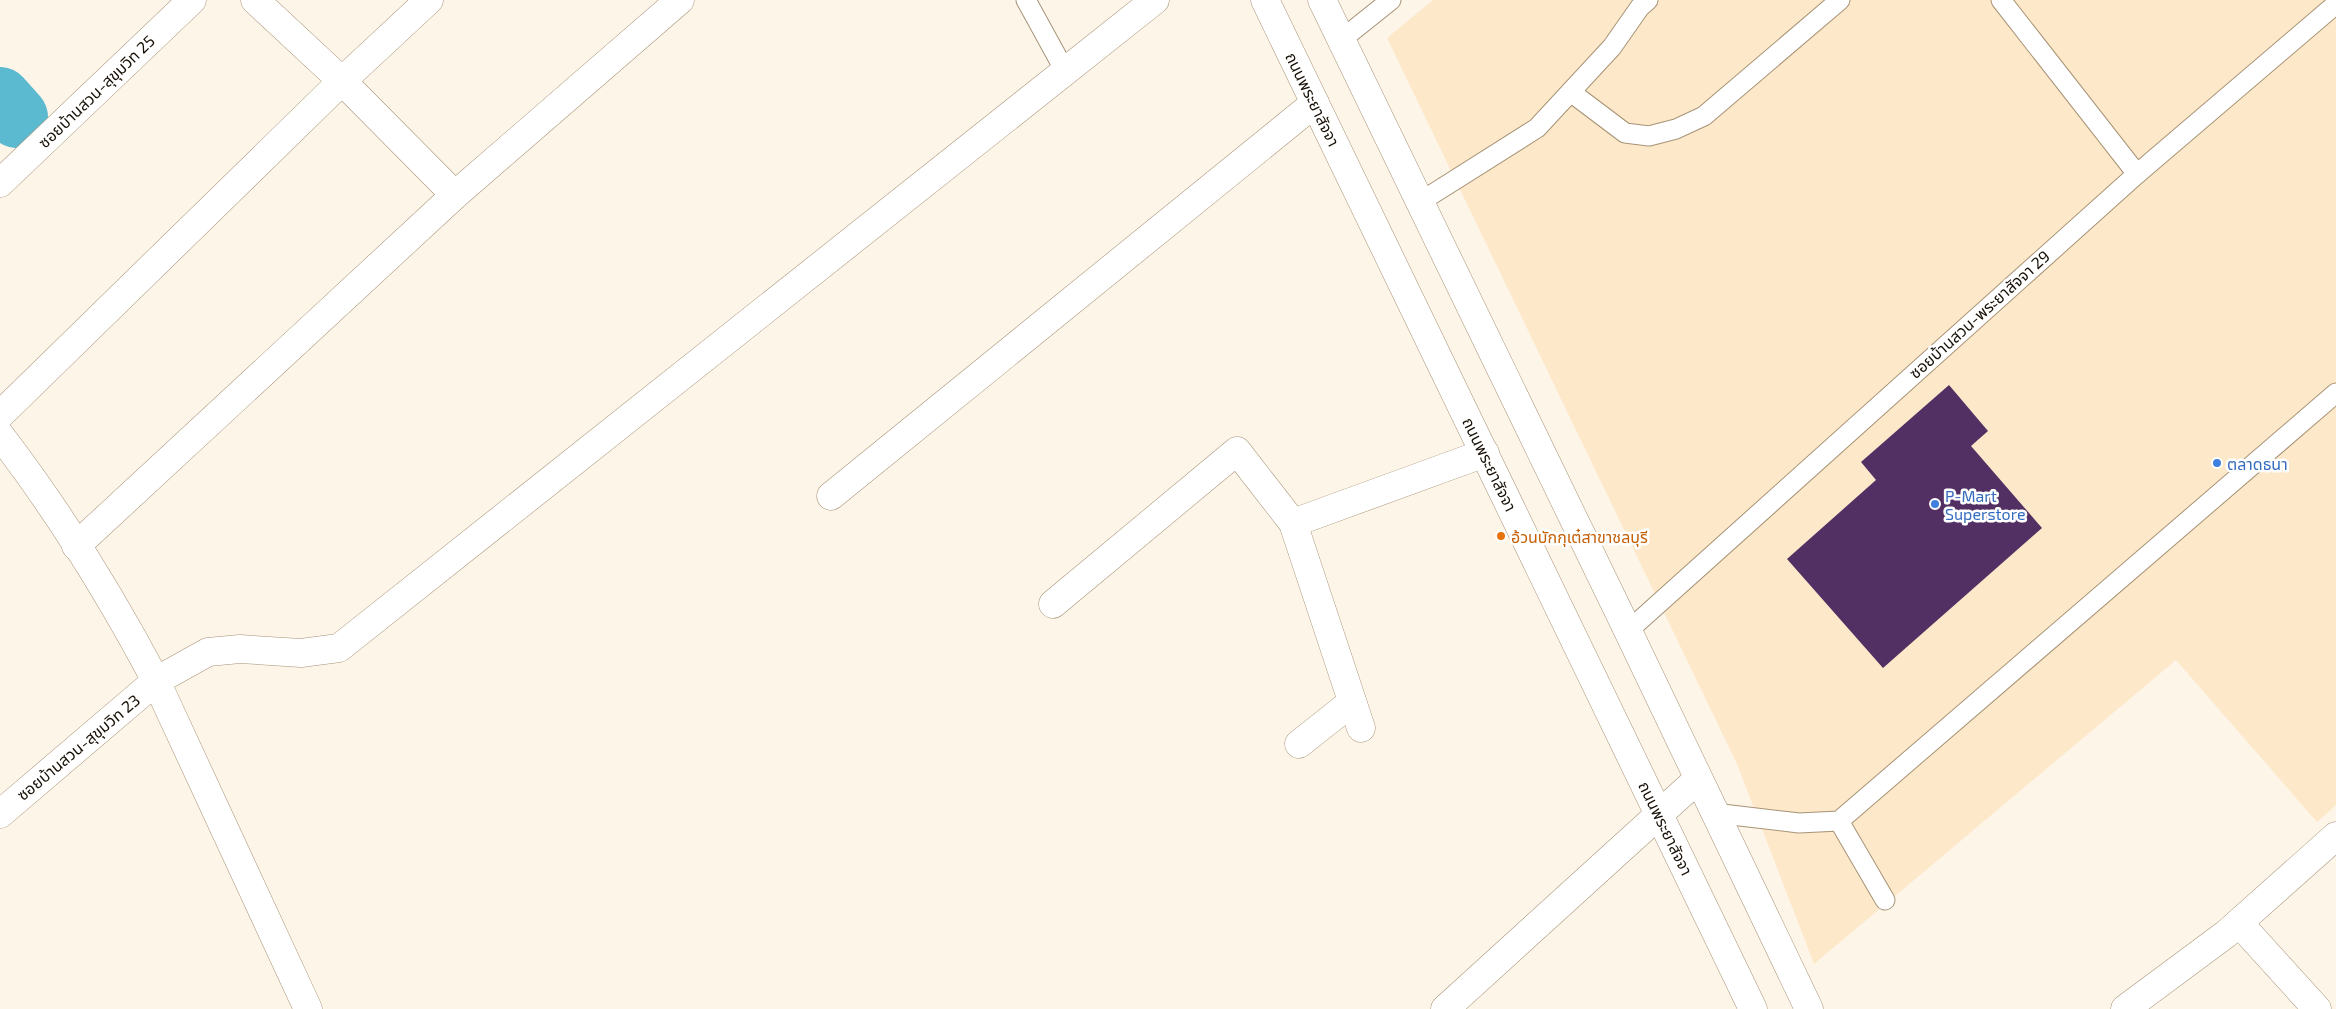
<svg xmlns="http://www.w3.org/2000/svg" width="2336" height="1009" font-family="'Exo 2','Noto Sans Thai',sans-serif">
<style>
.built{fill:#fde8ca}
.lines{fill:none;stroke-linecap:round;stroke-linejoin:round}
.river{stroke:#5cbad0;stroke-width:62}
.building{fill:#533063}
.service-casing{stroke:#a79376;stroke-width:21}
.minor-casing{stroke:#a79376;stroke-width:29}
.secondary-casing{stroke:#a79376;stroke-width:29}
.service{stroke:#fff;stroke-width:19}
.minor{stroke:#fff;stroke-width:28}
.secondary{stroke:#fff;stroke-width:28}
.shop-dot{fill:#3f7fe0;stroke:#fff;stroke-width:2}
.food-dot{fill:#e8710a;stroke:#fff;stroke-width:2}
.labels{text-anchor:middle;dominant-baseline:central;stroke-width:5;stroke-linejoin:round;paint-order:stroke}
.street-label{font-size:16px;fill:#181006;stroke:#fff}
.shop-label{font-size:16px;fill:#366cbe;stroke:#fff;text-anchor:start}
.food-label{font-size:16px;fill:#c56008;stroke:#fff;text-anchor:start}
</style>
<rect width="100%" height="100%" fill="#fef5e9"/>
<!-- built -->
<path class="built" d="M1433 0H2336V805L2317 822 2176 660 1814 964 1737 764 1387 38Z"/>
<g class="lines">
<!-- river -->
<path class="river" d="M0 98 17 117"/>
</g>
<!-- building -->
<path class="building" d="M1949 385 1988 431 1971 446 2042 528 1883 668 1787 559 1876 480 1861 462Z"/>
<g class="lines">
<!-- service casing -->
<g class="service-casing">
<g id="service">
<path d="M1026 0 1065 71"/>
<path d="M2001 0 2137 174"/>
<path d="M1341 40 1391 0"/>
<path d="M1572 93 1625 133 1649 136 1676 129 1704 116 1840 0"/>
<path d="M1420 202 1537 128 1612 47 1640 7 1648 0"/>
<path d="M1628 631 2137 174 2336 4"/>
<path d="M1714 813 1799 823 1839 821 2336 393"/>
<path d="M1839 821 1885 900"/>
</g>
</g>
<!-- minor casing -->
<g class="minor-casing">
<g id="minor">
<path d="M255 0 342 81 455 195"/>
<path d="M0 183 192 0"/>
<path d="M0 415 342 81 429 0"/>
<path d="M0 435C59 512 111 596 156 681L308 1009"/>
<path d="M831 496 1315 103"/>
<path d="M1293 523 1485 453"/>
<path d="M76 546 455 195 680 0"/>
<path d="M1053 604 1237 451 1293 523 1361 728"/>
<path d="M1299 744 1352 702"/>
<path d="M0 814 156 681 208 652 240 649 301 653 339 648 1155 0"/>
<path d="M2239 923 2317 1009"/>
<path d="M1445 1009 1698 779"/>
<path d="M2125 1009 2226 934 2336 836"/>
</g>
</g>
<!-- secondary casing -->
<g class="secondary-casing">
<g id="secondary">
<path d="M1265 0 1753 1009"/>
<path d="M1322 0 1628 631 1809 1009"/>
</g>
</g>
<!-- service -->
<use href="#service" class="service"/>
<!-- minor -->
<use href="#minor" class="minor"/>
<!-- secondary -->
<use href="#secondary" class="secondary"/>
</g>
<!-- markers -->
<g class="shop-dot">
<circle cx="2217" cy="463" r="5"/>
<circle cx="1935" cy="504" r="5"/>
</g>
<circle class="food-dot" cx="1501" cy="536" r="5"/>
<g class="labels">
<!-- street labels -->
<g class="street-label">
<text transform="translate(96 91) rotate(-44)">ซอยบ้านสวน-สุขุมวิท 25</text>
<text transform="translate(1313 99) rotate(64)">ถนนพระยาสัจจา</text>
<text transform="translate(1979 314) rotate(-42)">ซอยบ้านสวน-พระยาสัจจา 29</text>
<text transform="translate(1490 464) rotate(64)">ถนนพระยาสัจจา</text>
<text transform="translate(78 747) rotate(-40)">ซอยบ้านสวน-สุขุมวิท 23</text>
<text transform="translate(1666 828) rotate(64)">ถนนพระยาสัจจา</text>
</g>
<!-- shop labels -->
<g class="shop-label">
<text x="2227" y="463">ตลาดธนา</text>
<text x="1945" y="495">P-Mart<tspan x="1945" dy="18">Superstore</tspan></text>
</g>
<!-- food labels -->
<g class="food-label">
<text x="1511" y="536">อ้วนบักกุเต๋สาขาชลบุรี</text>
</g>
</g>
</svg>
